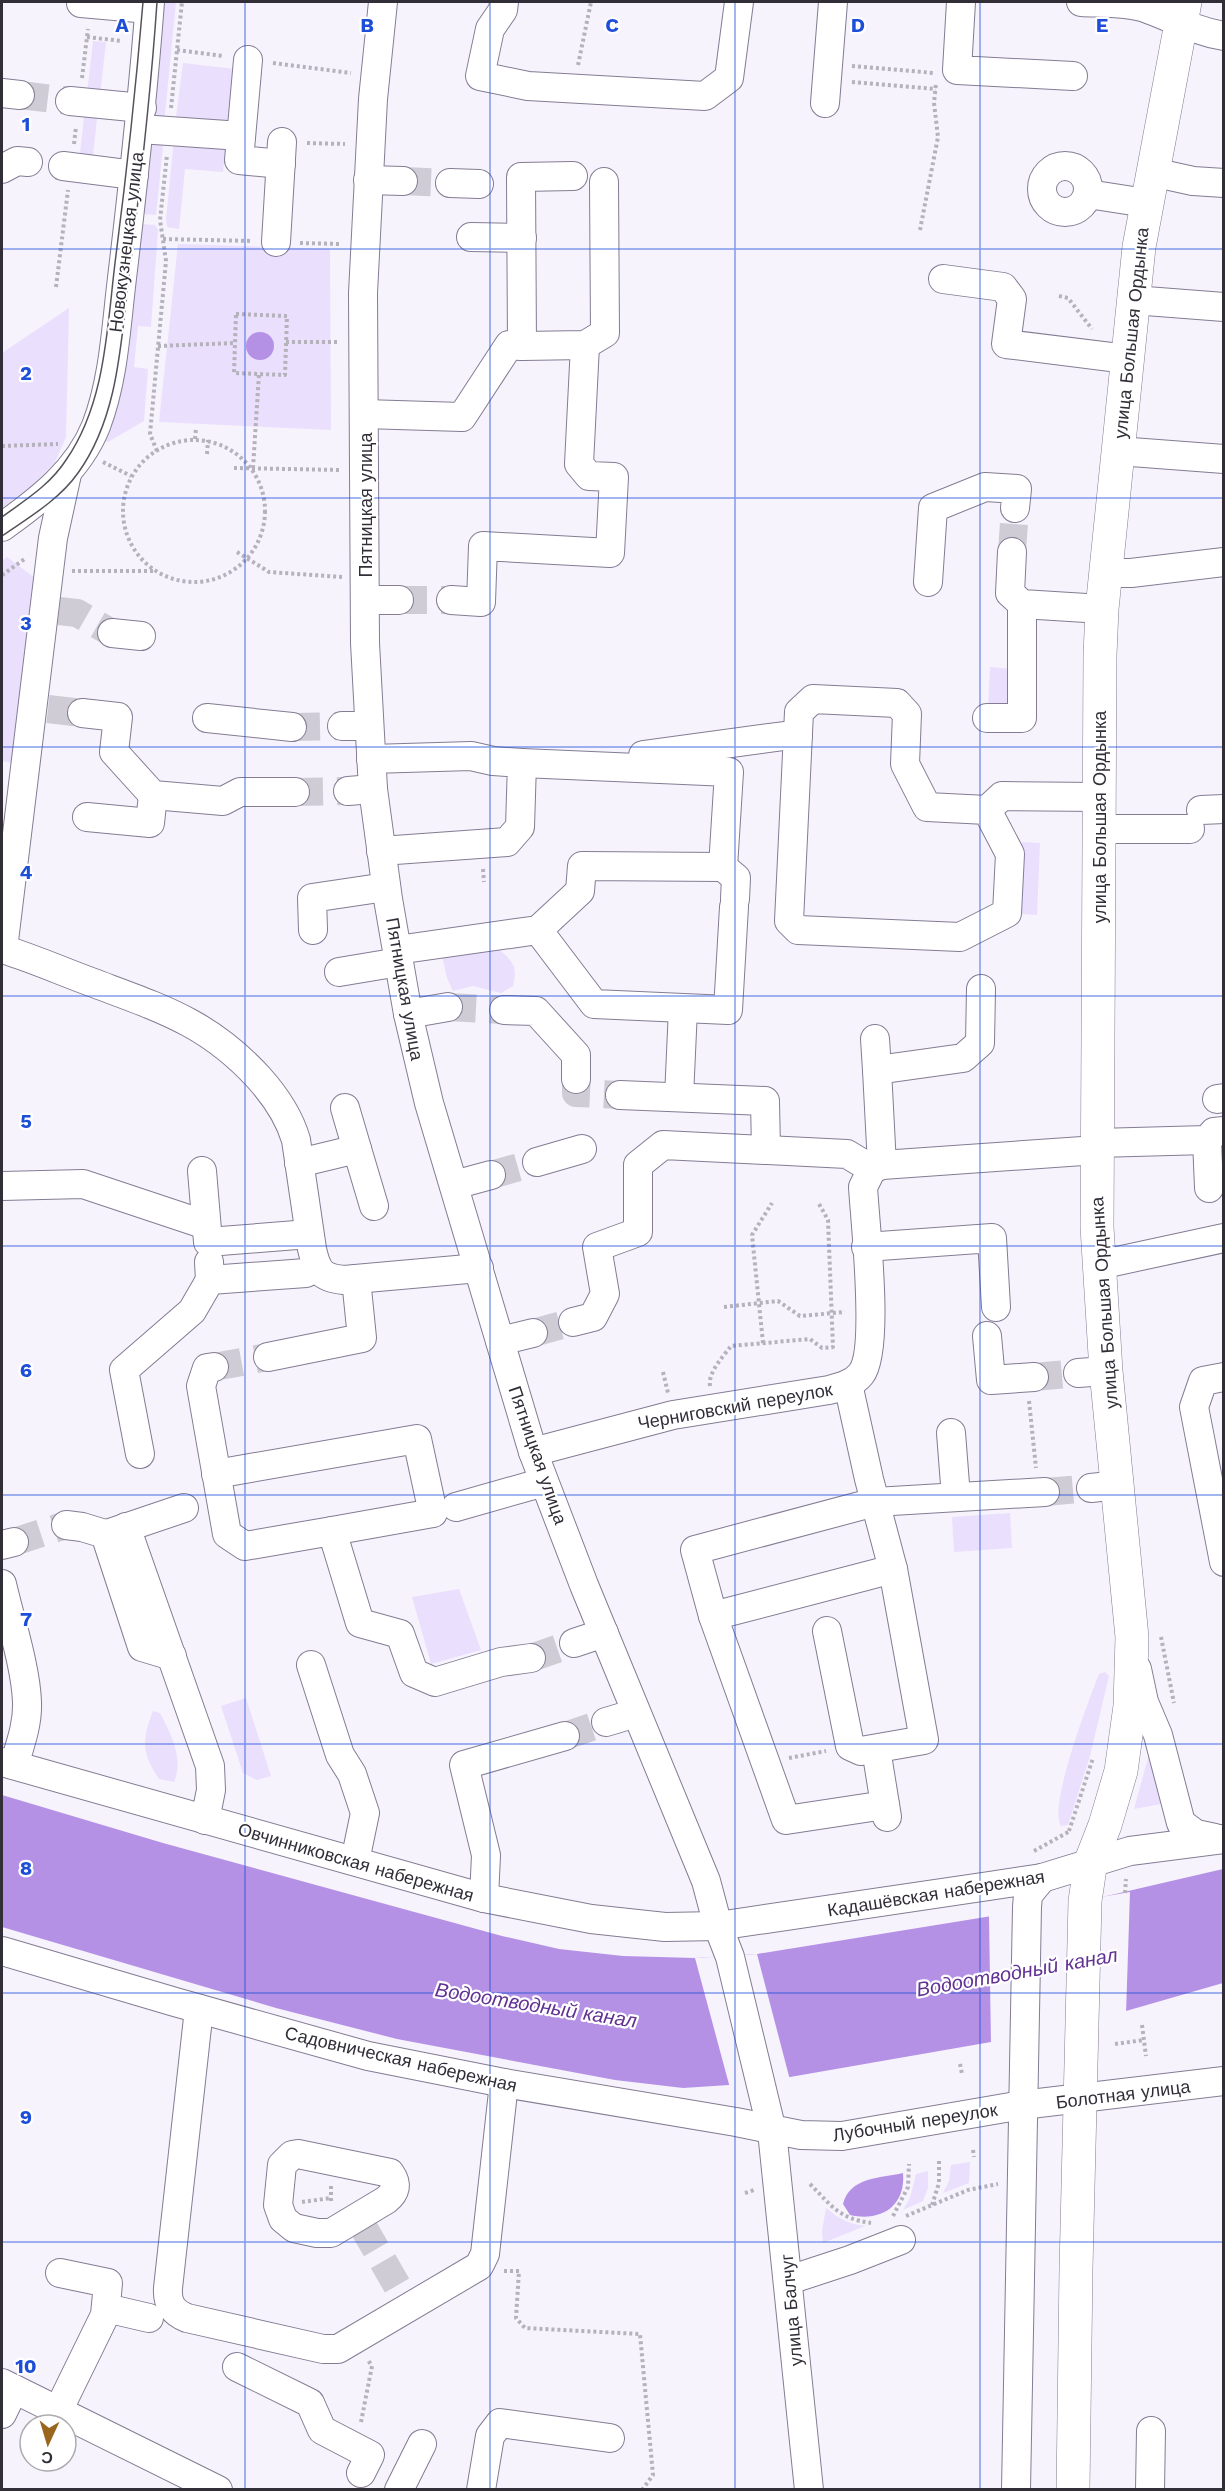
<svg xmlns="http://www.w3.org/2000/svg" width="1225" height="2491" font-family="'Work Sans',sans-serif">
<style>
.green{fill:#eadffd}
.water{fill:#b591e6}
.pier{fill:#f6f3fd}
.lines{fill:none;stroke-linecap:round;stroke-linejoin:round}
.minor-tunnel{stroke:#cfccd6;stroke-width:28;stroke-dasharray:28 14;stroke-linecap:butt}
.minor-casing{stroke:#847c93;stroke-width:30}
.major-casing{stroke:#847c93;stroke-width:34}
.path{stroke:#b5b2bc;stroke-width:4;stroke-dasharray:3 3;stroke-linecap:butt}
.minor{stroke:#fff;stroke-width:28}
.major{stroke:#fff;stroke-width:33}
.tram{stroke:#56525c;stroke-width:1.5}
.grid{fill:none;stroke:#1d4ed8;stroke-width:1.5;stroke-opacity:0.55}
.labels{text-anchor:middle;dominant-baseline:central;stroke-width:4.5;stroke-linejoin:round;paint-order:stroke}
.street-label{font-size:18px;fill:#322e38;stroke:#fff}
.water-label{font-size:20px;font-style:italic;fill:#613193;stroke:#fff}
.grid-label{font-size:20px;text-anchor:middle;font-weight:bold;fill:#1d4ed8;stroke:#fff;stroke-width:4.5;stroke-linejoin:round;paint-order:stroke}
</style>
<rect width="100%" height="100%" fill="#f6f3fd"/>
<!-- green -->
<g class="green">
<path d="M163 2H176L164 124 154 122Z"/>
<path d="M93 41 106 42 100 96 87 94Z"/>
<path d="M183 63 235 69 228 128 175 125Z"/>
<path d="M85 108 98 110 92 164 79 162Z"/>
<path d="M152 135 164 136 156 215 143 214Z"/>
<path d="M174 139 226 142 223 172 185 169 179 229 167 227 166 219Z"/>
<path d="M142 224 155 225 158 230 151 327 138 326 134 367 148 369 144 421 108 442 102 440Z"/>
<path d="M178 244 330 249 331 430 159 422Z"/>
<path d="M69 308 66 437 55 462 34 484 2 508V353Z"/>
<path d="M7 557 35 578 12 763 2 761V561Z"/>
<path d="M990 667 1013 669V709H988Z"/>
<path d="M1022 842 1040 843 1037 915 1019 914Z"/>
<path d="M494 944C509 960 519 962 513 986L501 993 473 986 453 991 447 978 441 951Z"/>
<path d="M1010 1513 1012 1548 954 1552 952 1517Z"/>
<path d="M459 1589 481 1650 431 1664 412 1597Z"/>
<path d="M1105 1672 1109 1676 1090 1756 1068 1825 1061 1826C1048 1806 1089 1700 1099 1674Z"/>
<path d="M246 1698 271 1776 257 1780 243 1773 221 1706Z"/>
<path d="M153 1711 160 1713C171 1734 184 1759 174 1782L159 1779C141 1753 142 1739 153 1711Z"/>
<path d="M1149 1754 1166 1803 1134 1809Z"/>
<path d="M970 2162 969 2183 943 2193 949 2181 951 2165Z"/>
<path d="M928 2171V2188L923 2201 903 2210 910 2198 916 2174Z"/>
<path d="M826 2208C839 2219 849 2224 865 2226L823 2243 822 2231Z"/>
</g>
<!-- water -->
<g class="water">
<circle cx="260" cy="346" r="14"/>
<path d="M2 1795 163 1843 502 1936 559 1949 623 1956 695 1958 757 1954 1085 1901 1223 1869V1983L1126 2011 991 2042 790 2077 729 2085 683 2088 615 2080 397 2039 276 2008 2 1927Z"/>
<path d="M903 2173C906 2207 880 2222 850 2215L843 2204C850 2177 880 2178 903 2173Z"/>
</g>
<!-- pier -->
<g class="pier">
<path d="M1130 1892 1126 2014 991 2045 989 1916Z"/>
<path d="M757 1954 790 2080 730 2088 695 1958Z"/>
</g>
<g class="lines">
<!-- minor-tunnel -->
<g class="minor-tunnel">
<path d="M20 95 70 101"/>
<path d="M403 181 450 183"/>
<path d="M1012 552 1015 508"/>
<path d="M399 600H451"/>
<path d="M59 611 77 613 112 633"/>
<path d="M48 709 82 713"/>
<path d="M292 727 342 726"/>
<path d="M295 792 348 791"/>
<path d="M448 1007 504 1010"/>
<path d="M576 1079V1093L620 1095"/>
<path d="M491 1175 537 1162"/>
<path d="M533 1333 573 1322"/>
<path d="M214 1367 268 1357"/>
<path d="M1034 1377 1078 1373"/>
<path d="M1045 1492 1091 1488"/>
<path d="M14 1542 66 1525"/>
<path d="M531 1658 574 1643"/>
<path d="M565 1736 606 1722"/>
<path d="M362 2225 399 2289"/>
</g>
<!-- minor casing -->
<g class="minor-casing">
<g id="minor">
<path d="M383 2 373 99 363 293 365 643 373 789 388 899 408 1014 429 1103 533 1452 584 1585 706 1881 718 1926 730 1957 772 2131 809 2490"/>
<path d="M504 2 503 10 490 29 480 76 528 86 705 96 729 78 739 2"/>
<path d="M961 2 957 70 1073 76"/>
<path d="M1081 2C1099 3 1129 2 1145 8 1173 18 1194 31 1224 36"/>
<path d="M81 3 149 9"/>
<path d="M248 60 239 160 281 164"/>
<path d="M2 93 20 95"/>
<path d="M70 101 142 108"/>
<path d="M825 103 833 2"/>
<path d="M140 129 241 136"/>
<path d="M63 166 134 175"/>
<circle cx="1065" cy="189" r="23"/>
<path d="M2 169 17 161 28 162"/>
<path d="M1152 172 1193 181 1224 183"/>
<path d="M368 180 403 181"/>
<path d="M450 183 479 184"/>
<path d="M1088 194 1146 203"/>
<path d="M471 237 522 238"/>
<path d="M276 242 282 142"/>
<path d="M943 279 1003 287 1012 299 1006 344 1127 359"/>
<path d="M1133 300 1224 307"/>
<path d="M522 346 585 345 605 333 604 182"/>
<path d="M364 414 462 417 509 345 522 346 521 177 573 176"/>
<path d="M1118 451 1224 459"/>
<path d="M2 527C40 500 78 471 96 426 114 379 116 327 122 278 133 186 143 94 150 2"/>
<path d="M1012 552 1010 593 1022 604 1102 609"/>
<path d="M1106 573H1131L1224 562"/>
<path d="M928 582 933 508 985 487 1017 489 1015 508"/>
<path d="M365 600H399"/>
<path d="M451 600 481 602 483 546 610 553 614 477 589 476 579 464 585 345"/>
<path d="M112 633 141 636"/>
<path d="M82 713 118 717 114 752 153 795 223 801 240 792H295"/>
<path d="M207 718 292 727"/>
<path d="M987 718H1022V604"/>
<path d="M342 726H369"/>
<path d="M643 755 784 736H798"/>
<path d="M371 759 471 756 493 761 522 763 520 827 507 842 381 851"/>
<path d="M522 763 729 772 723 867"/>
<path d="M348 791 373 789"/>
<path d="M987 810 927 807 905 764 907 714 897 703 813 699 799 712 789 921 798 930 960 937 1007 913 1010 854 987 810 1002 796 1099 797"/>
<path d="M1201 810 1224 809"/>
<path d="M87 817 150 823 153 795"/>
<path d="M1099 829H1190"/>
<path d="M313 930 312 898 386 887"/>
<path d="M538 930 580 891 582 866 723 867 736 878 735 899"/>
<path d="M2 949C32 958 61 971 91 982 160 1008 208 1022 259 1078 276 1097 289 1116 296 1140L312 1249C317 1271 321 1278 344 1280L479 1268"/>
<path d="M3 949 53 538 67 474"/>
<path d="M397 950 538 930 594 1004 728 1010 734 907"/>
<path d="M339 972 399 962"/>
<path d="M504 1010 536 1011 576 1055V1079"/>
<path d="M408 1014 448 1007"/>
<path d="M875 1039 877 1070"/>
<path d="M620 1095 765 1101 766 1150"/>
<path d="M679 1097 683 1009"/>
<path d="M1217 1099 1224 1098"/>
<path d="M345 1108 357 1149"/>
<path d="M1207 1140 1209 1188"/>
<path d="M1097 1143 1207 1140 1214 1132 1224 1131"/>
<path d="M537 1162 582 1149"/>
<path d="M299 1163 357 1149 374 1206"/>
<path d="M882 1165 877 1070 963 1058 980 1043 981 989"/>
<path d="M202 1171 208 1242 309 1234"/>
<path d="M454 1185 491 1175"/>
<path d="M2 1186 83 1184 206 1225"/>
<path d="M866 1247 992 1238 996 1307"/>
<path d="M209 1262 210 1280 306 1273 317 1266"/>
<path d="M1099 1265 1224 1238"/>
<path d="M573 1322 593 1317 605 1294 597 1247 638 1232V1165L663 1145 847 1154 872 1169"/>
<path d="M987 1336 991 1380 1034 1377"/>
<path d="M500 1341 533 1333"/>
<path d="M268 1357 362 1338 356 1279"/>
<path d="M214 1367 207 1368 201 1386 227 1534 245 1546 332 1531 360 1623 400 1634 414 1673 435 1682 501 1662 531 1658"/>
<path d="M1078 1373 1106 1371"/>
<path d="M1224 1377 1203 1381 1194 1407 1224 1562"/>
<path d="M951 1433 956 1497"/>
<path d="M533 1452 673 1415 829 1390C841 1387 853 1384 861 1374 880 1350 865 1223 863 1187L872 1169 882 1165 1097 1150"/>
<path d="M140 1454 124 1370 192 1311 210 1280"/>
<path d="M216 1474 417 1439 433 1513 332 1531"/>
<path d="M1091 1488 1118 1485"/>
<path d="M456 1507 544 1482"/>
<path d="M66 1525 82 1527 105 1534 142 1647 172 1656"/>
<path d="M126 1527 210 1766 211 1790 205 1820"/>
<path d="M110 1533 184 1508"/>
<path d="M2 1545 14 1542"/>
<path d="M893 1569 713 1616 695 1550 875 1502 1045 1492"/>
<path d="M2 1584C10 1619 26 1668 27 1702 28 1724 20 1745 14 1765"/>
<path d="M713 1616 786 1820 885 1805"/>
<path d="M827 1631 850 1746 861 1751 924 1740 893 1569 869 1479 848 1384"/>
<path d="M574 1643 604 1633"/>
<path d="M311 1665 340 1755 352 1774 365 1813 355 1861"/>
<path d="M1137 1669 1144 1702 1158 1735 1181 1823 1196 1834 1215 1838"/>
<path d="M606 1722 636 1713"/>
<path d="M876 1749 887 1817"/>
<path d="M2 1762 484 1898 591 1919 665 1927 718 1926 989 1886 1042 1878 1130 1851 1224 1839"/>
<path d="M484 1898 486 1855 464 1765 565 1736"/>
<path d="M2 1951 175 2002 368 2056 504 2083 736 2122 801 2135 842 2136 1022 2105 1224 2081"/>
<path d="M199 2009 168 2288C167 2303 172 2312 187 2318L323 2349H338L479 2266 485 2254 504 2083"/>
<path d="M298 2154 390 2173C398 2184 396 2192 386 2200L331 2233H317L294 2228 283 2219 278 2205 282 2165 292 2155Z"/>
<path d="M789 2280 850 2260 901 2240"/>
<path d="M106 2308 149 2318"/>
<path d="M237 2367 310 2403 322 2430 370 2455 361 2473"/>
<path d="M2 2383 218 2490"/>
<path d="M58 2411 105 2315 108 2283 60 2273"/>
<path d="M2 2414 14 2389"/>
<path d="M399 2490 422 2444"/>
<path d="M481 2490 490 2436 500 2423 610 2438"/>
<path d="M1016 2490 1027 1907 1028 1895 1042 1878"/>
<path d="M1150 2490 1151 2431"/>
</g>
</g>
<!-- major casing -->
<g class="major-casing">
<path id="major" d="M1073 2490 1076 2269 1085 1901 1091 1861 1105 1825 1121 1771 1130 1706 1132 1637 1106 1371 1097 1227 1100 655 1102 609 1139 247 1185 2"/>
</g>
<!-- path -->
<g class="path">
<path d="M87 37 122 41"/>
<path d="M177 50 223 56"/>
<path d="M273 63 351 73"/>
<path d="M578 65 591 2"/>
<path d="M852 66 934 73"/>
<path d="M82 78 88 29"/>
<path d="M852 82 936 89"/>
<path d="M171 108 182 2"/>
<path d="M307 143 345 144"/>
<path d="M74 144 76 127"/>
<path d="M920 230 938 137 934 103 936 83"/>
<path d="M163 239 253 241"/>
<path d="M300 243 340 244"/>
<path d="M56 287 68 190"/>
<path d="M1059 296 1068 298 1092 329"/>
<path d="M236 314 287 316 285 375 234 373Z"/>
<path d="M286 342H339"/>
<path d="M158 346 235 343"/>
<path d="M195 439 196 428"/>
<circle cx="194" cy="511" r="71"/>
<path d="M2 446 58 444"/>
<path d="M157 451 150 434 166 261 160 220 167 155"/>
<path d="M207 454 208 440"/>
<path d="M103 462 131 476"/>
<path d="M234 468 341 470"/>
<path d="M253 468 259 374"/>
<path d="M237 552 269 572 342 577"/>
<path d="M72 571H155"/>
<path d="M2 575 26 558"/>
<path d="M483 869 484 882"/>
<path d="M1222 1011H1224"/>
<path d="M724 1307 778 1301 800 1316 845 1312"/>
<path d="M763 1343 752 1235 772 1203"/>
<path d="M663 1372 668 1393"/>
<path d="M710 1386C708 1372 723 1357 731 1346L810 1339 822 1348 833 1347 828 1220 818 1202"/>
<path d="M1029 1401 1036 1468"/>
<path d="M1161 1637 1174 1703"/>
<path d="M789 1758 826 1751"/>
<path d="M1069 1831 1093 1758"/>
<path d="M1034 1851 1070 1831"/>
<path d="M1125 1893 1126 1879"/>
<path d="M1142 2025 1146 2056"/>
<path d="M1115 2044 1144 2040"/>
<path d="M960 2064 962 2074"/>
<path d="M973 2150 974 2157"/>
<path d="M810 2184C832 2206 838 2218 871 2223"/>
<path d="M331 2186V2203"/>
<path d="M745 2193 754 2190"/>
<path d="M302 2202 331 2198"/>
<path d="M932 2205 939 2183V2160"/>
<path d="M893 2216 908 2187 909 2164"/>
<path d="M906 2216 968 2190 998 2184"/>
<path d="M504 2271H519L516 2318 525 2328 640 2334 653 2475 642 2490"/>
<path d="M361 2422 372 2366 368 2360"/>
</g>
<!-- minor -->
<use href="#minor" class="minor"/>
<!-- major -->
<use href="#major" class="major"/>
<!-- tram -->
<g class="tram">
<path d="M2 517C25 500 50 485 66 460 107 401 107 323 116 255 127 170 136 86 143 2"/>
<path d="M2 536C28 518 59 500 78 473 120 415 121 336 130 268 141 179 151 91 157 2"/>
</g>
</g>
<!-- grid -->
<path class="grid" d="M245 2V2490M490 2V2490M735 2V2490M980 2V2490M2 249H1224M2 498H1224M2 747H1224M2 996H1224M2 1246H1224M2 1495H1224M2 1744H1224M2 1993H1224M2 2242H1224"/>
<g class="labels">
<!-- street labels -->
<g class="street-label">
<text transform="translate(126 242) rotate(-83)">Новокузнецкая улица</text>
<text transform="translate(1131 333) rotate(-84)">улица Большая Ордынка</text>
<text transform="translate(365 505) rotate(-90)">Пятницкая улица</text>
<text transform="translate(1099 817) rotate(-90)">улица Большая Ордынка</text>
<text transform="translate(405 989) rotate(80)">Пятницкая улица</text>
<text transform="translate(1104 1303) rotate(-94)">улица Большая Ордынка</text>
<text transform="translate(735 1406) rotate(-10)">Черниговский переулок</text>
<text transform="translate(538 1455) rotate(71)">Пятницкая улица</text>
<text transform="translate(356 1862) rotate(16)">Овчинниковская набережная</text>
<text transform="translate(936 1893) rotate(-9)">Кадашёвская набережная</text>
<text transform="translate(401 2059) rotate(13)">Садовническая набережная</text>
<text transform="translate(1123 2094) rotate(-7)">Болотная улица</text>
<text transform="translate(915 2122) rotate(-9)">Лубочный переулок</text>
<text transform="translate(791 2310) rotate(-95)">улица Балчуг</text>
</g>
<!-- water labels -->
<g class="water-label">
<text transform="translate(1017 1972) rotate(-10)">Водоотводный канал</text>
<text transform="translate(536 2005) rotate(9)">Водоотводный канал</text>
</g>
</g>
<g class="grid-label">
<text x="122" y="32">A</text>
<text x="367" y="32">B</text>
<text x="612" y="32">C</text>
<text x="858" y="32">D</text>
<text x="1102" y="32">E</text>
<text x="26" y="131">1</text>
<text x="26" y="380">2</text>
<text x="26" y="630">3</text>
<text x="26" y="879">4</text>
<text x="26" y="1128">5</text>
<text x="26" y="1377">6</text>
<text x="26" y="1626">7</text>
<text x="26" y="1875">8</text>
<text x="26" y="2124">9</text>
<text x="26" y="2373">10</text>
</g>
<!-- border -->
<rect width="1225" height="2491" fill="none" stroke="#322e38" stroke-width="6"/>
<!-- north arrow -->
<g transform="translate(48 2443) rotate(184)"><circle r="28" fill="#ffffff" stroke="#adabaf" stroke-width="1.5"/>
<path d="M0-4.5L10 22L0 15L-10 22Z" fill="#9a651d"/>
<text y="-9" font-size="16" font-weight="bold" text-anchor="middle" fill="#322e38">С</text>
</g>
</svg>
